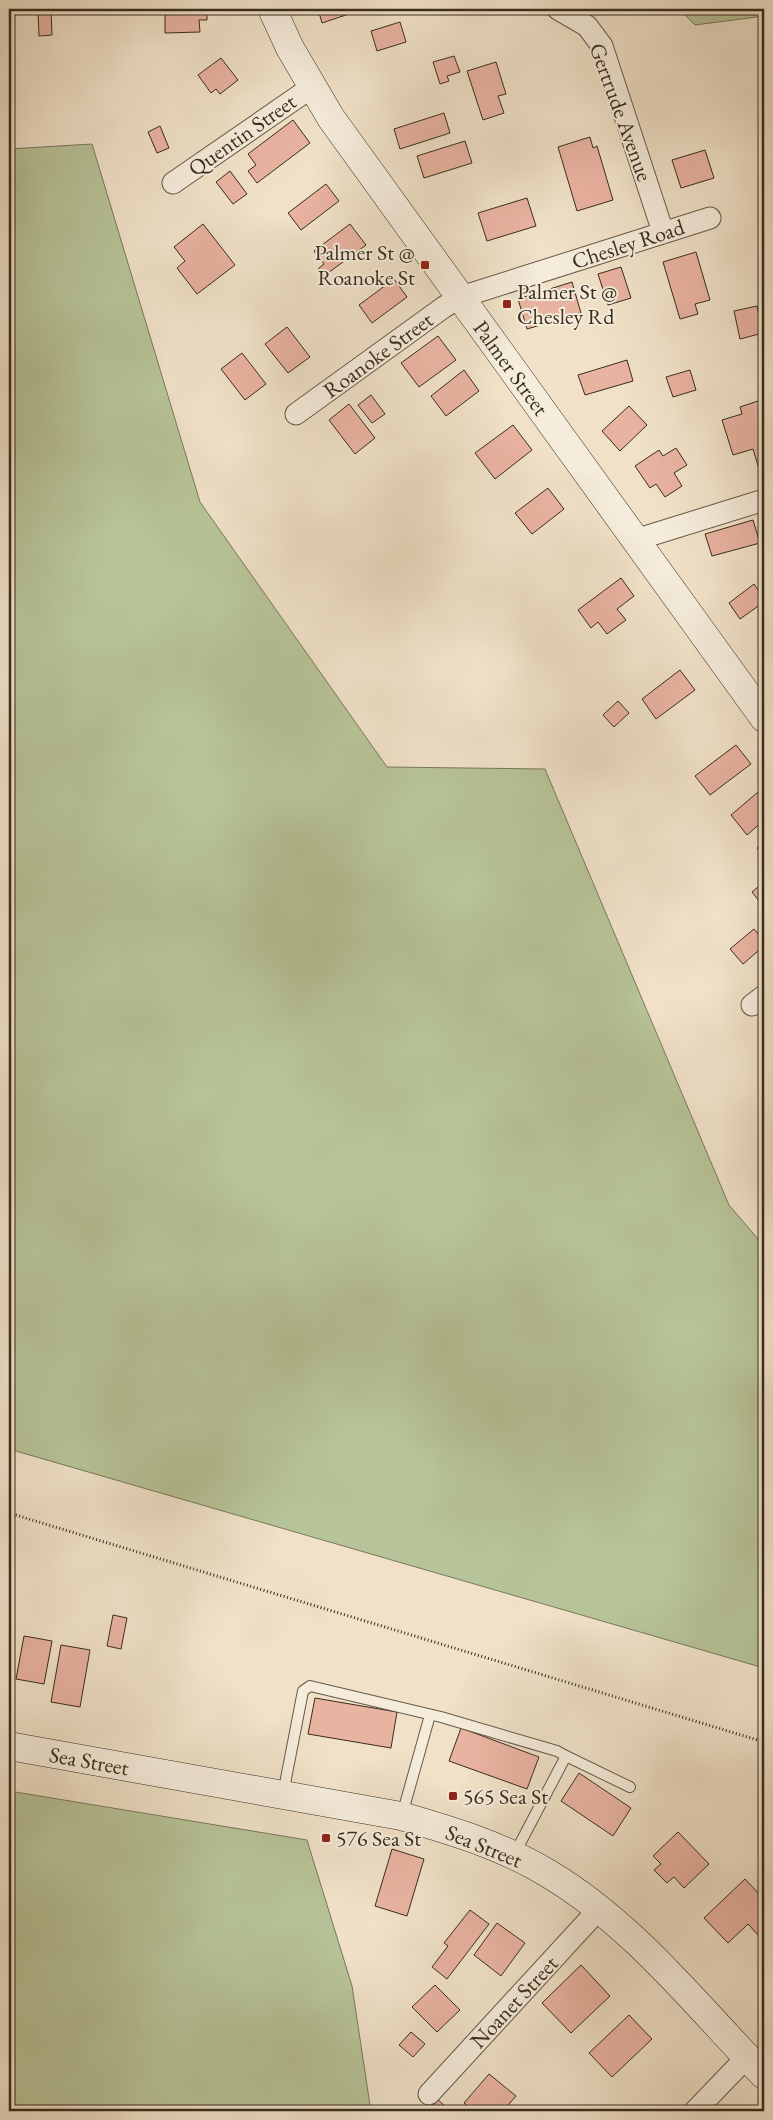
<svg xmlns="http://www.w3.org/2000/svg" width="773" height="2120" font-family="'EB Garamond',serif">
<style>
.green{fill:#b7c398;stroke:#78785b}
.building{fill:#e9b3a1;stroke:#382d1e}
.lines{fill:none;stroke-linecap:round;stroke-linejoin:round}
.lane-casing{stroke:#665a48;stroke-width:12}
.street-casing{stroke:#665a48;stroke-width:23}
.secondary-casing{stroke:#382d1e;stroke-width:29}
.path{stroke:#382d1e;stroke-width:3;stroke-dasharray:1 2.5;stroke-linecap:butt}
.lane{stroke:#f5ecdb;stroke-width:10}
.street{stroke:#f5ecdb;stroke-width:21}
.secondary{stroke:#f5ecdb;stroke-width:28}
.poi-dot{fill:#8f2418;stroke:#f5ecdb;stroke-width:2}
.labels{text-anchor:middle;dominant-baseline:central;stroke-width:4;stroke-linejoin:round;paint-order:stroke}
.street-label{font-size:22px;fill:#382d1e;stroke:#f5ecdb}
.poi-label{font-size:22px;fill:#382d1e;stroke:#f5ecdb;text-anchor:start}
</style>
<rect width="100%" height="100%" fill="#f0e1c8"/>
<filter id="stains"><feTurbulence type="fractalNoise" baseFrequency=".004" numOctaves="4"/><feColorMatrix values="0 0 0 0 .2 0 0 0 0 .09 0 0 0 0 .02 0 0 0 .5 -.17"/></filter>
<radialGradient id="worn" r=".72"><stop offset=".6" stop-color="#630" stop-opacity="0"/><stop offset="1" stop-color="#630" stop-opacity=".3"/></radialGradient>
<!-- green -->
<g class="green">
<path d="M679 9H764V16L695 25Z"/>
<path d="M92 144 200 502 387 767 545 769 729 1205 764 1246V1668L9 1449V149Z"/>
<path d="M9 1791 307 1840 352 1986 370 2105 373 2111H9Z"/>
</g>
<!-- building -->
<g class="building">
<path d="M165 9H207V20H199L200 32 165 33Z"/>
<path d="M318 9H354L355 12 322 23Z"/>
<path d="M461 9H472L467 14Z"/>
<path d="M51 11 52 35 39 36 38 12Z"/>
<path d="M400 22 406 42 377 51 371 31Z"/>
<path d="M454 56 460 72 447 76 449 81 440 84 433 62Z"/>
<path d="M221 58 238 80 220 94 216 89 211 93 198 75Z"/>
<path d="M496 62 506 94 498 96 504 113 483 120 467 71Z"/>
<path d="M444 113 450 133 400 149 394 129Z"/>
<path d="M293 120 310 143 257 183 248 171 256 165 248 154Z"/>
<path d="M160 126 169 148 157 153 148 132Z"/>
<path d="M590 137 593 148 597 146 613 200 577 211 558 147Z"/>
<path d="M465 141 472 163 424 178 417 156Z"/>
<path d="M705 150 714 178 681 188 672 160Z"/>
<path d="M230 171 247 194 233 204 216 182Z"/>
<path d="M326 184 339 201 301 230 288 213Z"/>
<path d="M527 198 536 226 487 241 478 213Z"/>
<path d="M203 224 235 265 197 294 177 268 185 261 174 247Z"/>
<path d="M350 224 366 245 324 276 318 269 324 264 314 251Z"/>
<path d="M696 252 710 300 695 304 698 314 680 319 663 262Z"/>
<path d="M621 267 631 298 608 305 598 274Z"/>
<path d="M394 279 407 297 372 323 359 305Z"/>
<path d="M572 282 581 313 527 329 518 299Z"/>
<path d="M757 306 763 333 740 339 734 311Z"/>
<path d="M287 327 310 357 288 373 265 344Z"/>
<path d="M438 336 456 360 419 387 401 363Z"/>
<path d="M242 353 266 384 245 400 221 369Z"/>
<path d="M627 360 633 381 585 395 578 375Z"/>
<path d="M464 370 479 391 446 416 431 396Z"/>
<path d="M690 370 696 390 673 397 666 377Z"/>
<path d="M371 395 385 414 372 423 358 405Z"/>
<path d="M764 399V467L759 469 753 449 733 455 722 420 742 414 740 407Z"/>
<path d="M349 404 375 438 355 454 329 420Z"/>
<path d="M629 406 647 425 620 451 602 431Z"/>
<path d="M513 425 532 450 495 479 475 453Z"/>
<path d="M676 448 687 465 674 473 682 486 665 497 656 484 650 488 635 466 659 450 663 456Z"/>
<path d="M548 488 564 509 532 534 515 513Z"/>
<path d="M753 520 760 543 712 556 705 534Z"/>
<path d="M621 578 634 596 617 609 626 620 607 634 598 622 591 628 578 610Z"/>
<path d="M754 584 758 590 764 585V602L740 619 729 603Z"/>
<path d="M680 670 695 690 656 719 642 699Z"/>
<path d="M618 701 629 713 614 727 603 715Z"/>
<path d="M736 745 751 764 710 795 695 776Z"/>
<path d="M764 787V820L747 835 731 815Z"/>
<path d="M764 842V856L757 848Z"/>
<path d="M764 882V907L752 892Z"/>
<path d="M754 929 764 941V946L743 964 730 949Z"/>
<path d="M764 1487V1499L759 1490Z"/>
<path d="M113 1615 127 1618 121 1649 107 1646Z"/>
<path d="M24 1636 52 1641 44 1684 16 1679Z"/>
<path d="M61 1645 90 1650 80 1707 51 1702Z"/>
<path d="M315 1698 397 1712 391 1748 308 1734Z"/>
<path d="M461 1728 539 1757 527 1789 449 1761Z"/>
<path d="M579 1773 631 1808 613 1836 561 1801Z"/>
<path d="M678 1832 709 1864 684 1888 674 1877 667 1883 654 1870 661 1864 653 1856Z"/>
<path d="M392 1849 424 1859 407 1916 375 1906Z"/>
<path d="M745 1879 764 1899V1929L758 1935 748 1924 728 1943 704 1918Z"/>
<path d="M470 1910 489 1924 447 1979 432 1967 448 1946 444 1943Z"/>
<path d="M497 1923 525 1943 501 1976 474 1955Z"/>
<path d="M581 1965 610 1996 571 2033 542 2003Z"/>
<path d="M435 1985 460 2010 437 2032 412 2007Z"/>
<path d="M629 2015 652 2039 612 2077 589 2053Z"/>
<path d="M411 2032 425 2044 413 2057 399 2045Z"/>
<path d="M489 2074 516 2096 503 2111H474L464 2103Z"/>
<path d="M438 2100 451 2111H428Z"/>
</g>
<g class="lines">
<!-- lane casing -->
<g class="lane-casing">
<g id="lane">
<path d="M283 1794 303 1691 310 1686 441 1717 557 1751 566 1756"/>
<path d="M402 1815 430 1715"/>
<path d="M514 1855 566 1756 630 1787"/>
</g>
</g>
<!-- street casing -->
<g class="street-casing">
<g id="street">
<path d="M558 9 587 26 602 46 663 232"/>
<path d="M173 183 312 87"/>
<path d="M296 414 444 307 461 297 710 218"/>
<path d="M635 540 764 500"/>
<path d="M752 1005 764 996"/>
<path d="M429 2094 599 1909"/>
<path d="M695 2111 747 2057"/>
</g>
</g>
<!-- secondary casing -->
<g class="secondary-casing">
<g id="secondary">
<path d="M272 9 290 48 331 118 764 718"/>
<path d="M9 1746 401 1816C453 1831 503 1846 549 1874 634 1925 696 2005 764 2075"/>
</g>
</g>
<!-- path -->
<path class="path" d="M9 1513 764 1742"/>
<!-- lane -->
<use href="#lane" class="lane"/>
<!-- street -->
<use href="#street" class="street"/>
<!-- secondary -->
<use href="#secondary" class="secondary"/>
</g>
<!-- markers -->
<g class="poi-dot">
<rect x="420" y="260" width="10" height="10" rx="2.5"/>
<rect x="502" y="299" width="10" height="10" rx="2.5"/>
<rect x="448" y="1791" width="10" height="10" rx="2.5"/>
<rect x="321" y="1833" width="10" height="10" rx="2.5"/>
</g>
<g class="labels">
<!-- street labels -->
<g class="street-label">
<text transform="translate(621 112) rotate(70)">Gertrude Avenue</text>
<text transform="translate(242 135) rotate(-35)">Quentin Street</text>
<text transform="translate(628 244) rotate(-18)">Chesley Road</text>
<text transform="translate(378 355) rotate(-36)">Roanoke Street</text>
<text transform="translate(511 368) rotate(54)">Palmer Street</text>
<text transform="translate(89 1761) rotate(10)">Sea Street</text>
<text transform="translate(484 1846) rotate(22)">Sea Street</text>
<text transform="translate(514 2002) rotate(-47)">Noanet Street</text>
</g>
<!-- poi labels -->
<g class="poi-label">
<text x="415" y="252" text-anchor="end">Palmer St @<tspan x="415" dy="25">Roanoke St</tspan></text>
<text x="517" y="291">Palmer St @<tspan x="517" dy="25">Chesley Rd</tspan></text>
<text x="463" y="1796">565 Sea St</text>
<text x="336" y="1838">576 Sea St</text>
</g>
</g>
<!-- margin -->
<rect width="773" height="2120" fill="none" stroke="#f0e1c8" stroke-width="30"/>
<rect x="10" y="10" width="753" height="2100" fill="none" stroke="#382d1e" stroke-width="2.5"/>
<rect x="15" y="15" width="743" height="2090" fill="none" stroke="#382d1e"/>
<rect width="100%" height="100%" filter="url(#stains)"/>
<rect width="100%" height="100%" fill="url(#worn)"/>
</svg>
